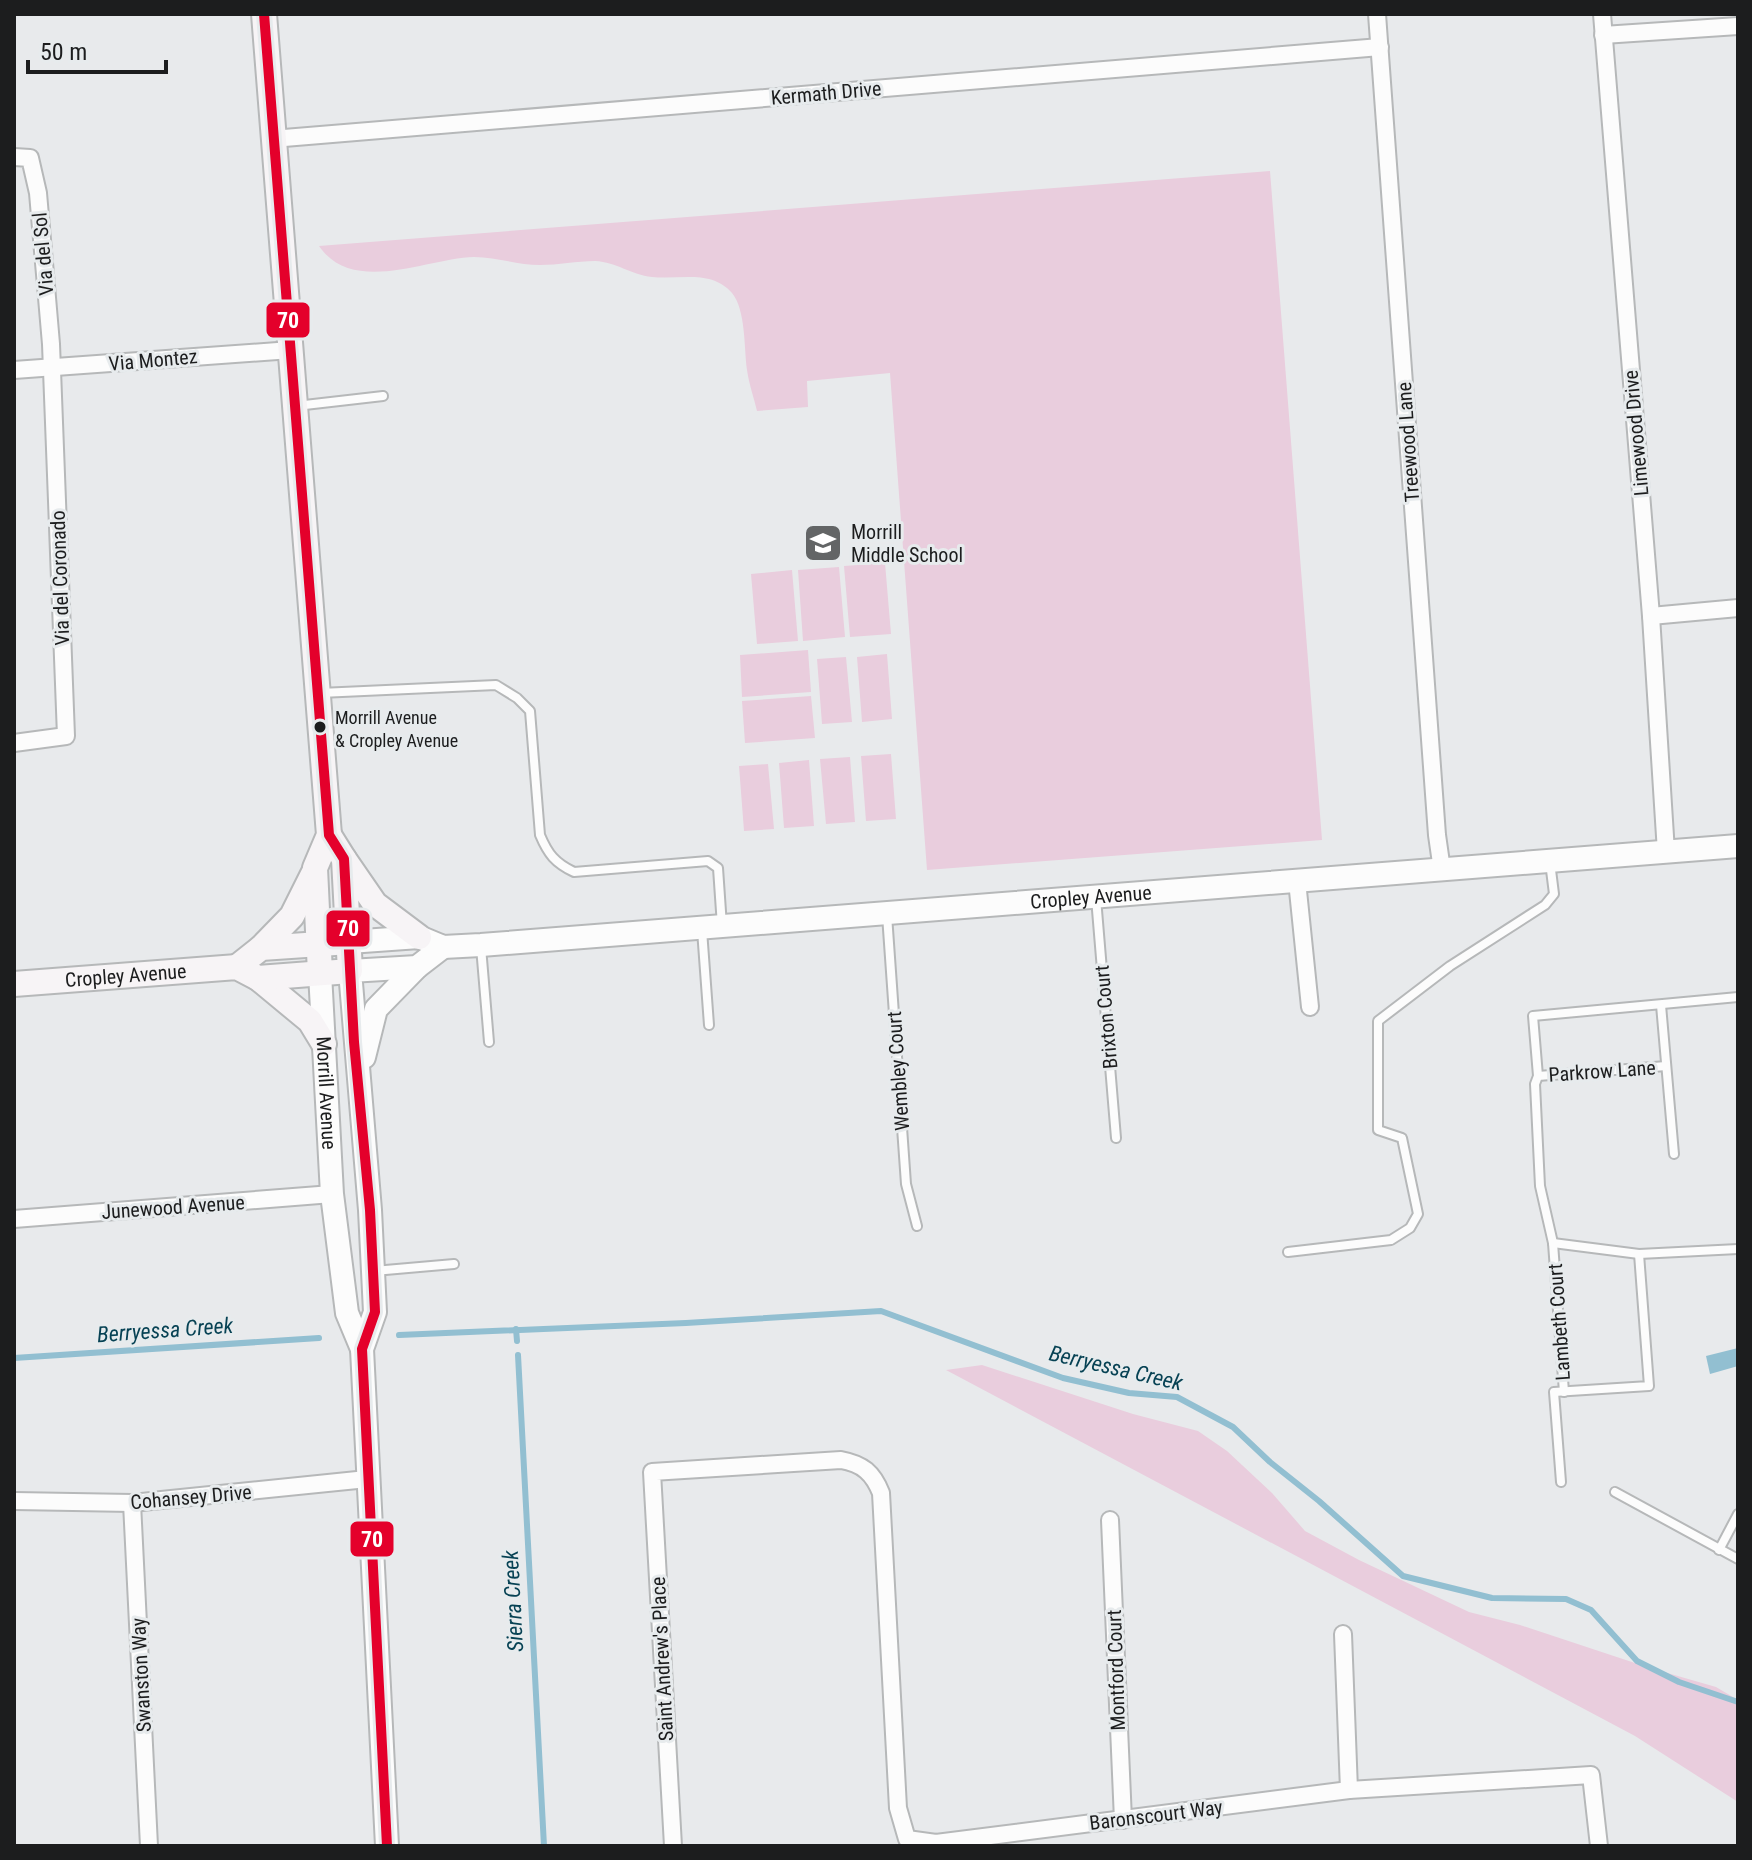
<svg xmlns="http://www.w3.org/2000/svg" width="1752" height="1860" font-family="'Roboto Condensed',sans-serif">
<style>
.green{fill:#e9cddd}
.water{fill:#92bfd1}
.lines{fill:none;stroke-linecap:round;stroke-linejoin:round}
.stream{stroke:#92bfd1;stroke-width:6}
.service-casing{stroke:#b6b8b9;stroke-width:12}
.minor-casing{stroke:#b6b8b9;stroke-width:20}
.tertiary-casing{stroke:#b6b8b9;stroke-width:26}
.secondary-casing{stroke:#b6b8b9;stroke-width:28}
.service{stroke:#fcfcfc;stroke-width:8}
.minor{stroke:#fcfcfc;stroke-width:16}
.tertiary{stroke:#fcfcfc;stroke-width:22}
.secondary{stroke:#f7f4f6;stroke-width:24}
.bus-1-casing{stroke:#e7ebed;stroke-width:16}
.bus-1{stroke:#e4002b;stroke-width:10}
.bus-dot{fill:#1c1d1e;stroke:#e7ebed;stroke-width:3}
.labels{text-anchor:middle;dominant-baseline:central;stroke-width:6;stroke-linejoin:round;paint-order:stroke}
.bus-label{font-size:18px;fill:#1c1d1e;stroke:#e7ebed;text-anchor:start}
.street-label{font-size:20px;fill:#1c1d1e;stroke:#e7ebed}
.poi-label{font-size:20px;fill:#1c1d1e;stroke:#e7ebed;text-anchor:start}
.water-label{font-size:22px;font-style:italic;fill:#074254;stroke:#e7ebed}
.line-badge{stroke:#e7ebed;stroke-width:3}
.badge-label{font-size:22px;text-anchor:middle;font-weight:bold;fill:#fff}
</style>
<rect width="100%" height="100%" fill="#e8eaec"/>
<!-- green -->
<g class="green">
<path d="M1270 171 1322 840 927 870 890 373 807 381 808 407 757 411C754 398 749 384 747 370 744 349 746 310 732 293 711 269 680 280 652 277 631 275 617 262 595 261 577 261 558 265 540 265 518 265 496 257 474 257 428 258 353 296 319 246Z"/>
<path d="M885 563 891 634 850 637 844 566Z"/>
<path d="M839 567 845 637 803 641 798 570Z"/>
<path d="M792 570 798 641 757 644 751 574Z"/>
<path d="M808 650 811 692 742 697 740 655Z"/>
<path d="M887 654 892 719 862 722 857 657Z"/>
<path d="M846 657 852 722 822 724 817 659Z"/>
<path d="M811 696 815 738 745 743 742 701Z"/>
<path d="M891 754 896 819 866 821 861 756Z"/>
<path d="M850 757 855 822 826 824 820 759Z"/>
<path d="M809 760 814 826 784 828 779 763Z"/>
<path d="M768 764 774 829 744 831 739 766Z"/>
<path d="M982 1365 1133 1414 1198 1431 1227 1451 1272 1493 1305 1531 1359 1560 1469 1612 1520 1625 1650 1668 1716 1687 1738 1700V1802L1635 1736 946 1370Z"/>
</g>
<!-- water -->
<path class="water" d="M1738 1348V1366L1710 1374 1706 1356Z"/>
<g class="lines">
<!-- stream -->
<g class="stream">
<path d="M516 1329 517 1341"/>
<path d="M399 1335 686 1323 881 1311 1063 1378 1129 1393 1177 1397 1233 1427 1270 1462 1319 1501 1403 1576 1492 1598 1566 1599 1591 1610 1637 1661 1679 1682 1738 1702"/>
<path d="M518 1355 544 1846"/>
<path d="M14 1358 319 1338"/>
</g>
<!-- service casing -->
<g class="service-casing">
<g id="service">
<path d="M296 406 383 396"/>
<path d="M320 693 496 685 517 698 530 711 540 835C548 854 555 863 574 872L708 861 718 868 722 926"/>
<path d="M1096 898 1116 1138"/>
<path d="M887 915 906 1184 917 1226"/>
<path d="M702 930 709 1025"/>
<path d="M481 947 489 1042"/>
<path d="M1661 1005 1674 1154"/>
<path d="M1538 1076 1666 1066"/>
<path d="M1553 1243 1639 1254 1738 1249"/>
<path d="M1288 1252 1391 1240 1410 1228 1418 1214 1402 1138 1378 1130V1021L1450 966 1545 905 1554 894 1550 862"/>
<path d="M374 1271 454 1264"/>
<path d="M1564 1392 1553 1243 1540 1186 1535 1084 1538 1076 1533 1016 1738 997"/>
<path d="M1561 1482 1554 1392 1649 1386 1639 1254"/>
<path d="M1615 1492 1738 1559"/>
<path d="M1719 1550 1738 1514"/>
</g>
</g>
<!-- minor casing -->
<g class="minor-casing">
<g id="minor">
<path d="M1377 14 1437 835 1442 870"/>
<path d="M1602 14 1651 616 1666 852"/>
<path d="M1603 35 1738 26"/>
<path d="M272 139 1380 47"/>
<path d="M14 157 30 158 38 193 51 344 66 736 14 743"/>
<path d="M14 370 291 350"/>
<path d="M1651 616 1738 608"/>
<path d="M1297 881 1310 1007"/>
<path d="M14 1219 332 1194"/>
<path d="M14 1501 132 1503 367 1479"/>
<path d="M132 1503 149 1846"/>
<path d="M1110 1520 1123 1820"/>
<path d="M1343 1634 1349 1790"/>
<path d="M673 1846 652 1472 841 1460C863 1464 873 1473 881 1493L898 1808 907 1839 936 1843 1349 1790 1591 1775 1599 1846"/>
</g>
</g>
<!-- tertiary casing -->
<g class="tertiary-casing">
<g id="tertiary">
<path id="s1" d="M349 942 419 937 443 947 481 945 1738 846"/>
<path id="s2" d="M320 973 332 1194 347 1313 362 1349"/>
<path d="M364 1057 376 1009 417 967"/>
<path d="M387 1846 362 1349 375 1312 370 1210 350 971 417 967 443 947"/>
</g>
</g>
<!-- secondary casing -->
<g class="secondary-casing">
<g id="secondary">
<path d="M264 14 329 835 315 868 320 973"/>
<path d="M344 859 375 904 419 937"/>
<path d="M261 948 292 916 313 874"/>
<path d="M237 967 261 948 335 943"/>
<path d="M258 978 310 1021 324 1044"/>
<path id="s3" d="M14 984 237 967 258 978 350 971 344 859 329 835"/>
</g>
</g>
<!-- service -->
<use href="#service" class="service"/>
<!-- minor -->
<use href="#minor" class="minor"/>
<!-- tertiary -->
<use href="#tertiary" class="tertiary"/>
<!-- secondary -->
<use href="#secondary" class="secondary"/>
<!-- bus-1 casing -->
<g class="bus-1-casing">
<path id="bus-1" d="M264 14 329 835 344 859 354 1042 370 1210 375 1312 362 1349 387 1846"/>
</g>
<!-- bus-1 -->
<use href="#bus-1" class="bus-1"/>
</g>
<!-- icons -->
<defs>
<g id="school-square" transform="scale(2)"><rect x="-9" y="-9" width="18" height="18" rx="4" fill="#636566" stroke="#e7ebed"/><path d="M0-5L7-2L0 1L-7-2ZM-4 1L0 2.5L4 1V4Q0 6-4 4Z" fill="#fff"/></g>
</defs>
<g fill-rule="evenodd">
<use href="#school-square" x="823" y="543"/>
</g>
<!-- markers -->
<circle class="bus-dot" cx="320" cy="727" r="7"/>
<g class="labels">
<!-- bus labels -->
<g class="bus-label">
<text x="335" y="717">Morrill Avenue<tspan x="335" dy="23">&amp; Cropley Avenue</tspan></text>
</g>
<!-- street labels -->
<g class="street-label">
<text transform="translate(826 93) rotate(-5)">Kermath Drive</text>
<text transform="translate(43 254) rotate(-95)">Via del Sol</text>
<text transform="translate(153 360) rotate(-5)">Via Montez</text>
<text transform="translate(1636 433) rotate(-95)">Limewood Drive</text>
<text transform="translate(1408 442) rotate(-94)">Treewood Lane</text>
<text transform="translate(60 578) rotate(-92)">Via del Coronado</text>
<text stroke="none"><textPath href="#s1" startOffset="746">Cropley Avenue</textPath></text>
<text stroke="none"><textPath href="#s3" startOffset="112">Cropley Avenue</textPath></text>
<text transform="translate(1106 1017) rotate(-95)">Brixton Court</text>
<text transform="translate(898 1071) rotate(-94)">Wembley Court</text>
<text transform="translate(1602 1071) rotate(-4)">Parkrow Lane</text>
<text stroke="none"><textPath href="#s2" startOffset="120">Morrill Avenue</textPath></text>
<text transform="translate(173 1207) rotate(-4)">Junewood Avenue</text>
<text transform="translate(1559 1322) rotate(-94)">Lambeth Court</text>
<text transform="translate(191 1497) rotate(-5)">Cohansey Drive</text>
<text transform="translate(662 1659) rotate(-93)">Saint Andrew's Place</text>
<text transform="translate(1116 1670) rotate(-92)">Montford Court</text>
<text transform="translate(141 1675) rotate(-93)">Swanston Way</text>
<text transform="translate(1156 1815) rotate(-7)">Baronscourt Way</text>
</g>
<!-- poi labels -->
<g class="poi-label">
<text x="851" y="532">Morrill<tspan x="851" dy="23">Middle School</tspan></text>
</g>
<!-- water labels -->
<g class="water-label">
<text transform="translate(165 1330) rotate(-4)">Berryessa Creek</text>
<text transform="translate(1116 1368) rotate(13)">Berryessa Creek</text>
<text transform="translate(513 1601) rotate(-93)">Sierra Creek</text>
</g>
</g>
<g class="line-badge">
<rect x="265" y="301" width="46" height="38" rx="8" fill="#e4002b"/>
<rect x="325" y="909" width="46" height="39" rx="8" fill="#e4002b"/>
<rect x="349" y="1520" width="46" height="38" rx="8" fill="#e4002b"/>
</g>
<g class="badge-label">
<text x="288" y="328">70</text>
<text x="348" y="936">70</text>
<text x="372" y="1547">70</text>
</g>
<!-- border -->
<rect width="1752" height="1860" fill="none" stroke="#1c1d1e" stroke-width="32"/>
<!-- scale -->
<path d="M28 60v12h138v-12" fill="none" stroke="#1c1d1e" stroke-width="4"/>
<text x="40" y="60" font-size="24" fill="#1c1d1e" stroke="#e7ebed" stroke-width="6" paint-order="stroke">50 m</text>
</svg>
